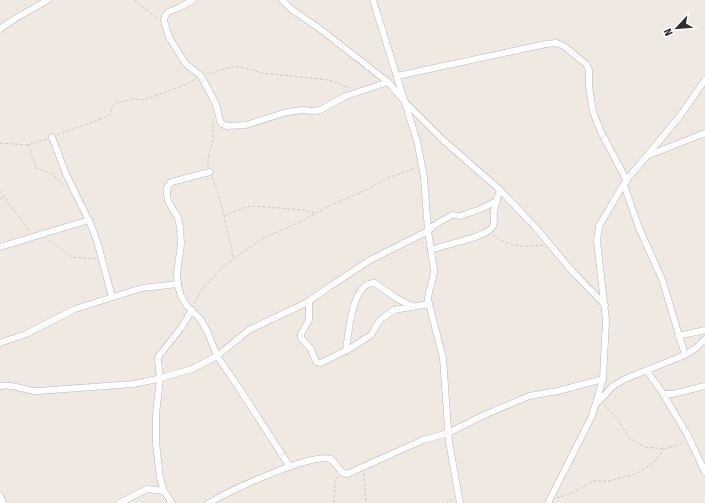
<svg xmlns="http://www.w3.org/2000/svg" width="705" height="503" font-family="'Fira Sans Condensed',sans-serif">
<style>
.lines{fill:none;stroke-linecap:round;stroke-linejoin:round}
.minor-casing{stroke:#b4b7c1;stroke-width:7}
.path{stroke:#c9c9c9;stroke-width:1;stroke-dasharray:3 2;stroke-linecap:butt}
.minor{stroke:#fff;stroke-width:6}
</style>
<rect width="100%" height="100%" fill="#efe9e1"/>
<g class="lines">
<!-- minor casing -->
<g class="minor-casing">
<g id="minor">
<path d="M193 0 178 8 168 12 165 16 164 21 169 37 185 63 201 76 216 104 220 121 222 124 227 126 246 125 287 112 302 110 315 111 320 110 346 96 388 82"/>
<path d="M282 0 291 9 320 29 388 82 405 102 443 140 499 189 537 229 572 271 605 305"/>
<path d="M373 0 417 141 424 177 428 231 434 270C434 280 428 290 428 300L443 358 449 442 460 503"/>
<path d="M0 29 16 18 48 0"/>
<path d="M397 76 546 44 556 43 564 46 587 65 589 70V86L593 112 601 132 627 181"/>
<path d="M52 137 66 174 90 223 97 241 112 297"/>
<path d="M649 155 705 133"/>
<path d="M210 172 171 182 167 188V194L168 201 178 218 180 227 181 244 177 273 178 286 181 296 187 306 201 320 208 333 217 356 237 385 290 467"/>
<path d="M624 185 639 228 662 279 685 355"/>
<path d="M0 247 89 220"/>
<path d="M431 250C443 245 489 237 493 226 495 221 493 216 494 211 495 204 498 197 500 190"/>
<path d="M309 301V320L301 334V338L311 349 316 362 321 363 349 349 371 335 380 320 394 310 429 304"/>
<path d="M678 336 705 330"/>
<path d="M0 343 26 334 75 309 142 288 178 284"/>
<path d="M346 351C348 335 352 281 375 283L396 298 412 306"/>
<path d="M647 371 662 392 687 434 705 472"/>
<path d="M0 386C15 383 23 391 38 391L134 384 157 379 192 369 217 356 249 330 306 303 329 287 370 260 428 231 436 224 452 215 460 216 478 210 497 201"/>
<path d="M663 394H673L705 386"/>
<path d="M598 402 613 386 625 379 685 355 696 348 705 339"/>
<path d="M0 495 3 503"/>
<path d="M120 503 147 489 164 491"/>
<path d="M172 503 164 491 160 478 156 443V414L160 379 158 360V357L181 328 192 310"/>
<path d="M209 503C229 491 310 453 331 459L343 473 347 474 423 440 448 433 482 416 529 396 558 391 603 379"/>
<path d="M548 503 592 416 603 379 606 320 597 241 599 226 625 182 680 116 705 80"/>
</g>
</g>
<!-- path -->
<g class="path">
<path d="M134 0 158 19"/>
<path d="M207 74 231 67H241L262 73 329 80 350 88"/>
<path d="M57 135 106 117 110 114 112 107 116 103 133 99 144 100 187 84 195 79"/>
<path d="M0 143 27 145 47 139"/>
<path d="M28 144 36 168 52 174 65 186"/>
<path d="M208 167V159L213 139V121"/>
<path d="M212 177 219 196 234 259"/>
<path d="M0 191 29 231"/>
<path d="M0 199 4 197"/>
<path d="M224 216 243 208 253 206 303 210 316 213"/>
<path d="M493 235C509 247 523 248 543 245"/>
<path d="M49 240 71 257 96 259"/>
<path d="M194 304 202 289 225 265 262 239 304 220 325 208 368 189 388 178 416 168"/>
<path d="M604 405 617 418 629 438 639 444 646 447 664 449 685 443"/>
<path d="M364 473 366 503"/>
<path d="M557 498 574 492 593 481H609L632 475 643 470 654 462 664 449"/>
<path d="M334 503 335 482 338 477"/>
<path d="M445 503 453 499"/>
</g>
<!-- minor -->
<use href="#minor" class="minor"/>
</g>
<!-- north arrow -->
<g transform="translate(677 28) rotate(244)" stroke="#ffffff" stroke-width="3" paint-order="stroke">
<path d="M0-3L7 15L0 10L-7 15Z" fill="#2e2e2e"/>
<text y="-6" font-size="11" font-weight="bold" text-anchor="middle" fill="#2e2e2e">N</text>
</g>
</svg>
